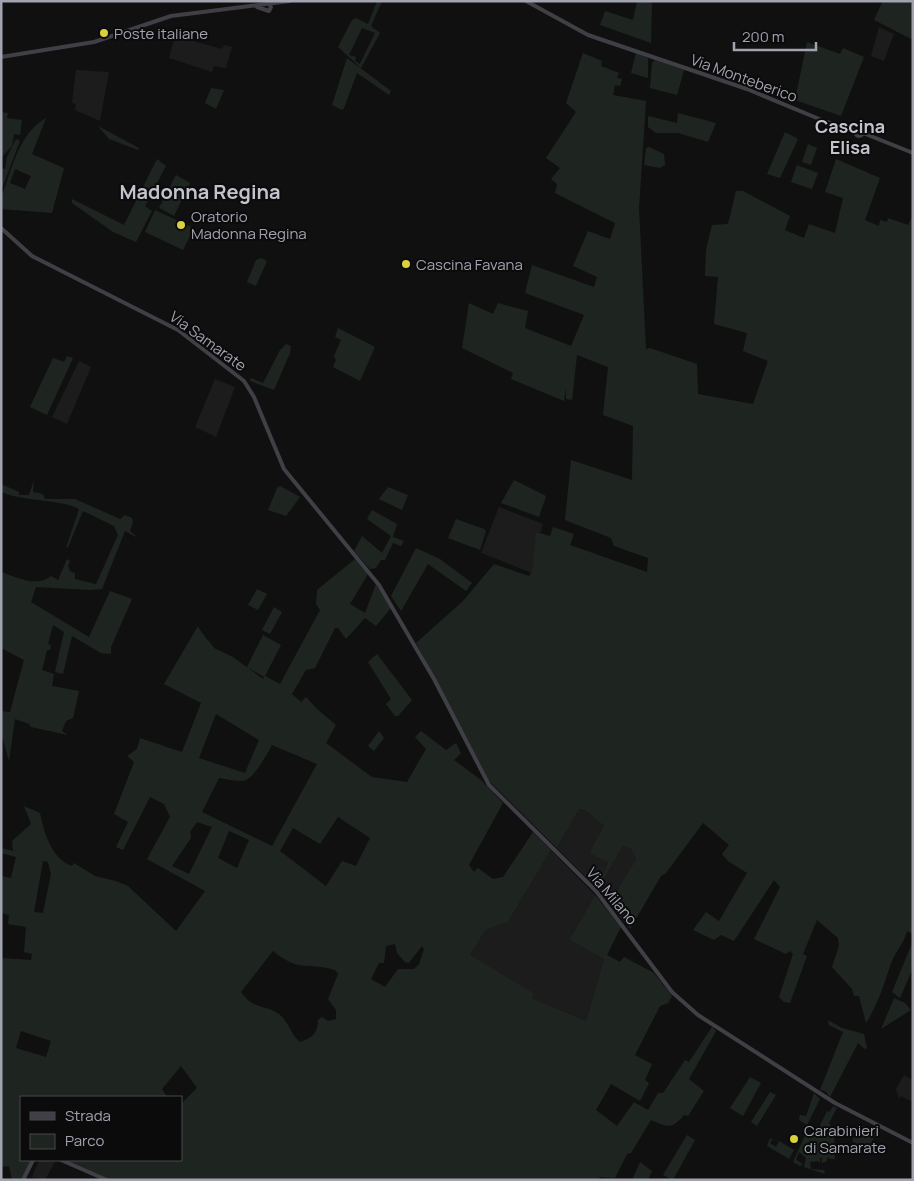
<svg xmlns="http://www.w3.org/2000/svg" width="914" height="1181" font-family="Manrope,sans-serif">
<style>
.built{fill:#1c1c1d}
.green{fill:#1e2521;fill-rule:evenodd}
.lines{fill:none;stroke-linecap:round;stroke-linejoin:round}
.secondary{stroke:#3f3f45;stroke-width:4}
.poi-dot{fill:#dbd13d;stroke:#0b0b0c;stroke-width:2}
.labels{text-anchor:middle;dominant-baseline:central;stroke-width:4;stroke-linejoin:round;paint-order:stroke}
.poi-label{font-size:15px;fill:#a2a3b0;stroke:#0b0b0c;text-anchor:start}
.street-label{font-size:15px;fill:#a2a3b0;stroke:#0b0b0c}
.quarter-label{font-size:18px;font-weight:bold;fill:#c3c3cc;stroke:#0b0b0c}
.district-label{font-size:20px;font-weight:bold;fill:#c3c3cc;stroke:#0b0b0c}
</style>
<rect width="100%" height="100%" fill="#101011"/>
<!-- built -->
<g class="built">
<path d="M879 27 894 34 884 61 871 56Z"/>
<path d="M175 36 222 49 224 45 232 47 226 68 214 66 212 72 169 58Z"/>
<path d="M76 70 109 72 100 121 75 110 76 104 72 103Z"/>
<path d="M79 361 91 367 67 424 52 417Z"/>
<path d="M215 379 235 387 216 437 195 427Z"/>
<path d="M499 507 543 524 540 533 537 532 532 573 481 553Z"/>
<path d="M579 809 586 811 604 826 591 849V854L608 863 596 887 557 848Z"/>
<path d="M623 846 631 849 636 859 609 904 598 889Z"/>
<path d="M551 850 595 895 569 940 604 959 586 1021 532 998 470 955 486 930 508 922Z"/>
<path d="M904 1075 913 1080V1102L901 1096 899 1099 896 1089Z"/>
<path d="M39 1160 55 1162 45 1180 32 1177Z"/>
</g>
<!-- green -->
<g class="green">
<path d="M377 1H382L371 26 380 33 361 68 338 47 352 20 356 18 368 24ZM362 28 375 33 360 64 355 61 356 57 349 55Z"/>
<path d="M637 1H652L651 43 600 25 605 11 633 20Z"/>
<path d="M883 1H913V40L874 20Z"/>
<path d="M807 42 840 54 843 48 864 57 841 116 795 100Z"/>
<path d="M583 53 602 61 601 66 619 73 617 78 622 79 620 86 615 85 613 95 646 101 639 208 646 349 650 348 697 364 698 394 753 404 768 361 743 351 747 333 714 324 718 277 705 276 706 250 712 225 728 224 736 191H743L790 216 785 230 804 238 809 224 835 233 843 198 825 192 836 159 880 178 865 220 879 226 880 220 887 222 888 218 908 225 913 215V934L907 931C904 944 894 953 890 966 884 985 877 1006 866 1023L859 996H854L852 989 832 967 839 946 838 938 817 920 803 954 807 956 790 1003 784 1002 779 997 793 954 790 951 786 954 754 939 780 887 774 880 734 941 721 935 714 940 693 930 706 912 719 921 747 873 728 861 722 854 729 845 703 823 666 873 661 876 630 929 609 904 636 859 631 849 623 846 598 889 596 887 608 863 591 854V849L604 826 586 811 579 809 557 848 489 781 416 643 463 601 494 564 529 576 532 571 536 532 550 536 553 527 574 534 570 545 647 572 648 558 614 546 611 538 565 520 571 460 632 480 633 426 603 415 608 367 577 355 572 400 566 399V388L564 401 511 379 513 373 462 348 469 303 493 314 498 303 528 311 525 328 571 346 584 315 525 293 532 265 594 287 597 277 573 266 588 231 610 239 615 223 555 193 557 184 551 179 560 168 546 158 576 112 566 103Z"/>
<path d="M636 53 648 58V78L631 73Z"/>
<path d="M347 58 391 91 389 95 357 73 344 108 342 110 332 105Z"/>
<path d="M655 60 684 70 677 95 650 88 652 63Z"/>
<path d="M211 88 224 90 216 109 205 103Z"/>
<path d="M1 112 8 113 7 118 22 120 20 135 14 134 12 146 1 158Z"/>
<path d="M678 113 716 123 708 142 678 133H656L648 127V116L677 123Z"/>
<path d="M46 118 32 154 64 168 52 213 1 209V198C12 170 18 134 46 118ZM15 169 31 176 25 189 10 183Z"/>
<path d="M98 126 139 148 138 150 109 139Z"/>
<path d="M785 132 798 139 780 178 767 174Z"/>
<path d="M16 139 20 141 1 191V168L5 169 7 157Z"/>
<path d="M808 144 817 148 811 165 802 162Z"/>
<path d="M649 147 664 154 665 165 660 168 644 165 646 148Z"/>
<path d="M157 159 166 166 145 206 152 211 136 242 113 232 72 203V199L124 225Z"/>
<path d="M797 165 818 173 812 189 791 182Z"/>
<path d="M176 175 190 183 174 216 159 208Z"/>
<path d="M155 210 194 228 183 250 145 232Z"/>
<path d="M261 258 267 261 256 286 247 282 256 260Z"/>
<path d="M338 328 375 347 360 381 333 367 336 360 334 356 341 340 335 337Z"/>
<path d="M286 344 291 346 290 353 274 390 250 381 251 378 263 383 280 350Z"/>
<path d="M67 356 73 358 47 415 30 407 53 358 64 362Z"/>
<path d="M34 480 33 492 43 494 45 499H75L120 519 125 515 132 518 133 522 130 531 138 538 125 531 102 589 90 590 36 587 31 602 89 637 110 591 132 599 111 647V654L101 653 72 636 63 674 55 672 64 632 53 625 48 644 51 645 50 650H47L42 670 54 674 52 686 79 691 73 718 66 721 62 731 68 735 31 727 29 724 15 719 9 761 1 733V711L10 712 24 660 1 648V572C16 577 37 588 51 576L58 580 67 559 70 561 68 566 70 571 75 573V579L96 584 118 535 114 526 83 511 68 547 66 548 79 509C61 499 25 502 1 492V484L19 492V495H29Z"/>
<path d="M514 480 546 496 539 517 501 503Z"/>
<path d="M280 486 300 497 286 516 268 510 277 488Z"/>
<path d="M388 487 408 495 402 510 379 499Z"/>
<path d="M372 510 397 524 393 537 404 541 401 546 393 543 385 560H381L376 568 370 569 354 551 362 536 382 553 391 536 367 519Z"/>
<path d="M456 519 484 529 486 531 480 550 448 538Z"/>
<path d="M416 548 440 559 472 583 466 591 428 564 401 611 391 596Z"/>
<path d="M355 559 368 574 350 604 365 613 376 584 391 608 376 626 365 618 346 639 338 628H335L315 668 306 670 292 694 301 702 306 697 316 708 336 725 326 743 372 777 407 782 426 749 415 737 421 731 446 750 456 743 461 753 454 760 481 780 503 803 469 865 474 872 478 868 493 879 503 877 533 832 551 850 508 922 486 930 470 955 533 993 532 998 586 1021 604 959 569 940 595 895 621 927 607 955 620 962 624 957 654 973 672 996 668 1003 660 1006 635 1055 652 1064 645 1080 649 1083 640 1101 611 1084 596 1110 617 1126 634 1102 648 1110 658 1093H663L685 1060 689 1062 712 1027 716 1031 689 1079 704 1091 688 1116 684 1115C672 1130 667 1127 651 1120L631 1153 627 1154 615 1178 600 1177 598 1180H111L65 1160H181V1104L197 1088 181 1066 162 1089 167 1097H21V1160H32L22 1180H12L9 1166 1 1167V958L31 960 32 954 24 952 26 927 8 924 9 915 1 913 2 876 11 878 16 857 1 853V848L13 851 12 841 31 824 24 806 40 813C44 833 52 859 72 866L74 863 95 876 116 881 128 886 176 931 205 891 147 859 170 817 164 804 150 797 123 850 116 847 128 822 114 814 134 762 127 756 137 749 140 738 182 752 201 703 164 684 198 626C202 635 209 640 214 648L233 657 263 679 264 677 247 667 263 635 281 645 265 676 280 684 320 610 316 604 317 590ZM216 714 259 740 245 773 199 758ZM272 745 317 764 272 846 202 812 219 778C227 779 235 781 242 781 253 781 267 754 272 745ZM338 817 370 838 356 866 342 861 326 886 280 851 293 828 320 844ZM197 822 212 827 189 874 172 866 191 838 190 832ZM229 831 249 840 237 868 218 858ZM43 861 48 862 51 874 43 913 34 912ZM395 944 397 953 405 962 409 963 422 946 424 949 419 964 414 969H398L385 987 371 979 379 963H384L386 946ZM273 951C302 974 305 961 335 970L338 974 328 999 336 1010V1019L328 1021 322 1017 318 1020C318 1033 312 1038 300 1042 291 1035 289 1022 279 1014 265 1004 253 1010 241 992ZM21 1031 51 1041 46 1057 16 1048Z"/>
<path d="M257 589 267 594 258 610 248 605Z"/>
<path d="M274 607 282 612 270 634 262 630Z"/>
<path d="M377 654 412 700 398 716H395L386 704 391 699 368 662Z"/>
<path d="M379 731 384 738 374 751 368 746Z"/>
<path d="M913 941V968L900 998 892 992Z"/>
<path d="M894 998 905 1003 911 1010 881 1029Z"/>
<path d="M828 1020 842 1028 864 1034 867 1048 865 1049 858 1043 830 1097 825 1091 820 1090 843 1032 829 1025Z"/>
<path d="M750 1077 761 1083 743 1116 730 1108Z"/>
<path d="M770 1092 776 1095 757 1126 751 1122Z"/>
<path d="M814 1093 820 1099 807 1125 799 1120 800 1115 806 1116Z"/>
<path d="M833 1106 837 1108 829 1123 834 1133 835 1159H830L828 1157 826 1162 821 1163 822 1158H820V1163L818 1161 810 1162 811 1169 824 1170 825 1174 804 1167 806 1158 799 1152 796 1160 803 1164 800 1166 793 1162 806 1133 809 1135 816 1134 827 1111 829 1112 827 1116Z"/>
<path d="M860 1125 876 1132 868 1151 852 1141Z"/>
<path d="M687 1135 695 1140 673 1180 663 1175Z"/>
<path d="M770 1138 775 1141 772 1140 770 1143 776 1147 779 1141 794 1150 789 1159 767 1146Z"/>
<path d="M640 1162 652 1171 648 1180H632Z"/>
</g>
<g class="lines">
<!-- secondary -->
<g class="secondary">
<path d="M526 1 588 35 747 89 824 121 855 131"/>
<path d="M257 7 269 11 271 7 269 3"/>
<path d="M1 57 94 42 171 16 290 1"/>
<circle cx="859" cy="132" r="4"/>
<path d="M863 133 913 153"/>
<path d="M1 228 32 256 178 330 244 381 254 397 284 469 379 585 434 679 489 785 596 891 672 992 698 1015 835 1103 913 1143"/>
<path d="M61 1160 107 1180"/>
<path d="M23 1180 33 1160"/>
</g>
</g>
<!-- markers -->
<g class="poi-dot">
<circle cx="104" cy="33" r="5"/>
<circle cx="181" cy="225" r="5"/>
<circle cx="406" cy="264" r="5"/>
<circle cx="794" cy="1139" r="5"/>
</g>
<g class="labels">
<!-- poi labels -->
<g class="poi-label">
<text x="114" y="33">Poste italiane</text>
<text x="191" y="216">Oratorio<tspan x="191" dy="17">Madonna Regina</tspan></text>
<text x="416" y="264">Cascina Favana</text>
<text x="804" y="1130">Carabinieri<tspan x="804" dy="17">di Samarate</tspan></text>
</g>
<!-- street labels -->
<g class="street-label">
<text transform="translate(744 78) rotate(20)">Via Monteberico</text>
<text transform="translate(208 341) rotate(36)">Via Samarate</text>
<text transform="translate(612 896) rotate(50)">Via Milano</text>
</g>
<!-- quarter labels -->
<g class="quarter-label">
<text x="850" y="126">Cascina<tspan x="850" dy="21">Elisa</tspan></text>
</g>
<!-- district labels -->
<g class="district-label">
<text x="200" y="191">Madonna Regina</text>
</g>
</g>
<!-- border -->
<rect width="914" height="1181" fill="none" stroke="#a2a3b0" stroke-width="5"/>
<!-- legend -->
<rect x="20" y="1096" width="162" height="65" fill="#0b0b0c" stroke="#47484e"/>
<rect x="30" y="1112" width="25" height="8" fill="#3f3f45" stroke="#47484e"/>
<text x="65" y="1121" font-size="15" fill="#a2a3b0">Strada</text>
<rect x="30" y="1134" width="25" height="15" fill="#1e2521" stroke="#47484e"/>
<text x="65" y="1146" font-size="15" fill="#a2a3b0">Parco</text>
<!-- scale -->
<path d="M734 42v8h82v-8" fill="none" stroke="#a2a3b0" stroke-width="2.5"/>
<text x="742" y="42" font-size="15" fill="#a2a3b0" stroke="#0b0b0c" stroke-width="4" paint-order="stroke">200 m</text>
</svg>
